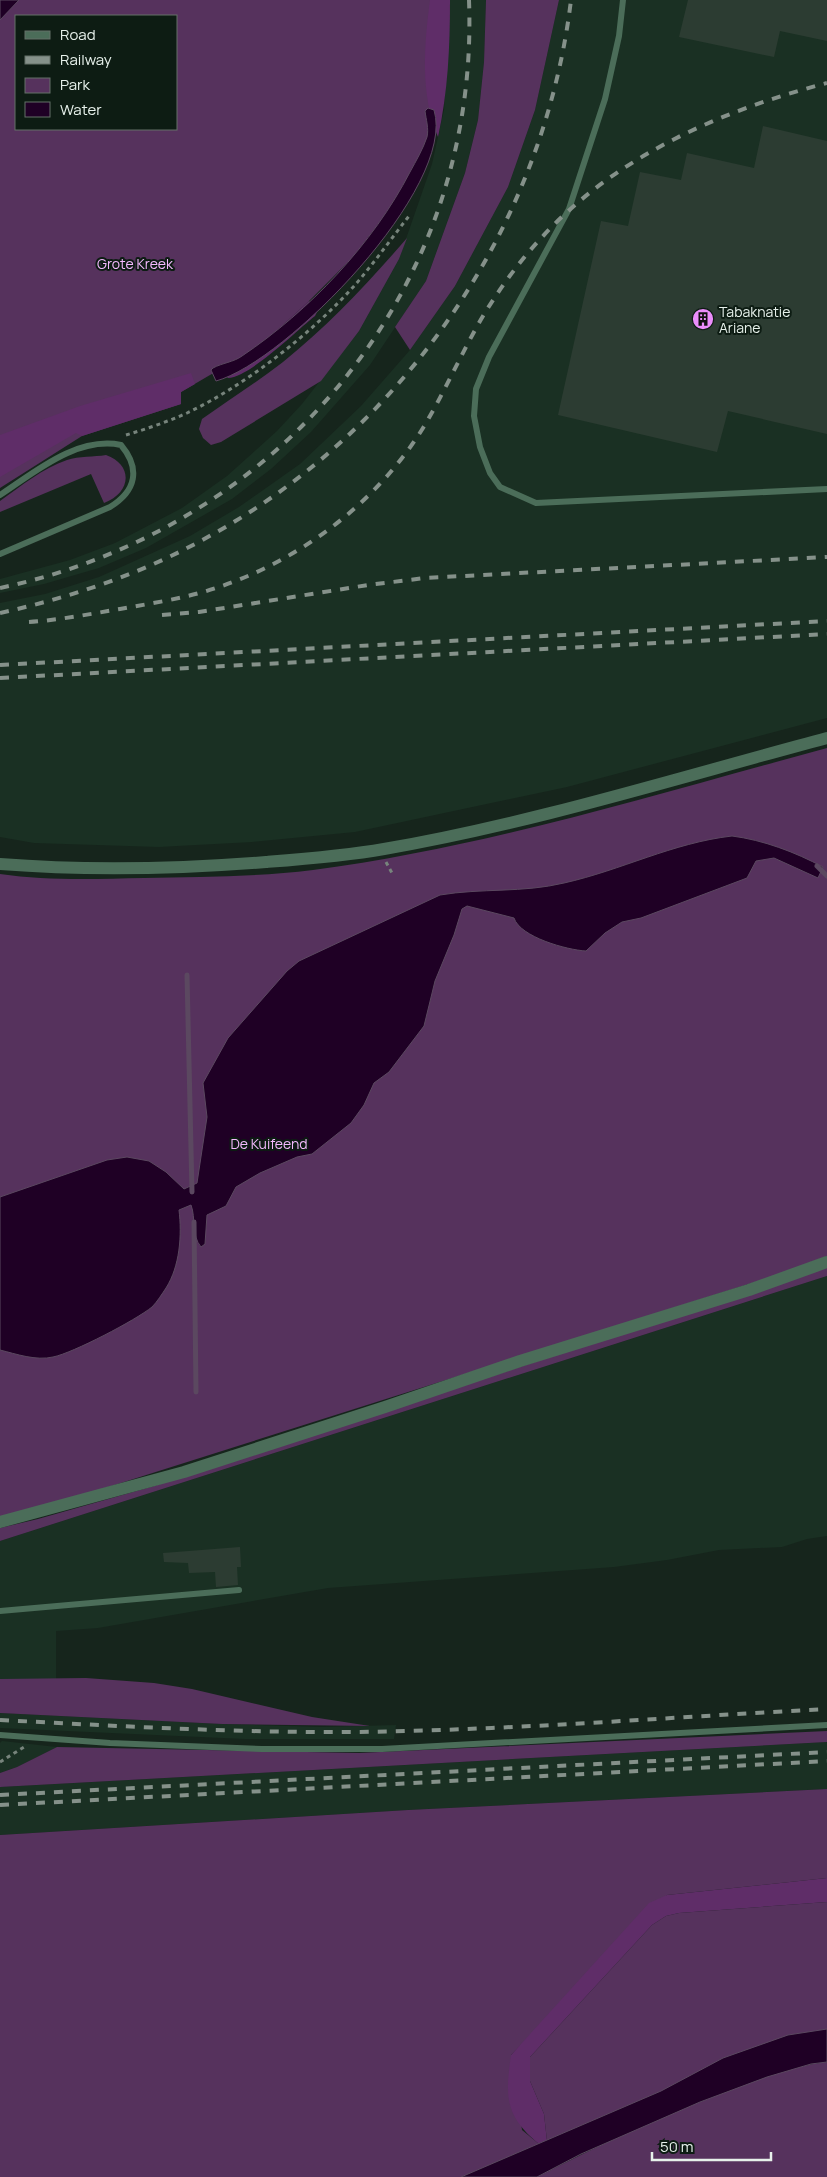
<svg xmlns="http://www.w3.org/2000/svg" width="827" height="2177" font-family="Manrope,sans-serif">
<style>
.built{fill:#1a3023}
.green{fill:#56325d;fill-rule:evenodd}
.forest{fill:#5f2d68}
.water{fill:#1f0025;stroke:#5b4860}
.lines{fill:none;stroke-linecap:round;stroke-linejoin:round}
.stream{stroke:#5b4860;stroke-width:5}
.building{fill:#2c3c32}
.path{stroke:#77847c;stroke-width:3;stroke-dasharray:4 4;stroke-linecap:butt}
.service{stroke:#4b6d59;stroke-width:6}
.minor{stroke:#4b6d59;stroke-width:12}
.rail{stroke:#85918a;stroke-width:4;stroke-dasharray:9 9;stroke-linecap:butt}
.labels{text-anchor:middle;dominant-baseline:central;stroke-width:4;stroke-linejoin:round;paint-order:stroke}
.park-label{font-size:14px;fill:#f4b9fe;stroke:#0d1c13}
.poi-label{font-size:14px;fill:#e7f1eb;stroke:#0d1c13;text-anchor:start}
</style>
<rect width="100%" height="100%" fill="#16251c"/>
<!-- built -->
<g class="built">
<path d="M450 0H486L484 62 478 120 465 173 426 281 370 365 311 432 271 469 232 499 146 548 99 568 44 584 0 593V579L70 560 115 543 182 508 227 476 277 431 302 404 359 331 399 259 432 164 444 110Z"/>
<path d="M559 0H827V718L567 787 355 832 252 842 159 847 34 843 0 837V603L45 594 99 577 190 536 239 507 300 464 361 406 410 350 455 286 508 187 535 110Z"/>
<path d="M827 1276V1536L807 1539 782 1547 719 1550 667 1560 614 1567 328 1588 98 1628 56 1631V1679H0V1541Z"/>
<path d="M0 1713 222 1724 322 1727 396 1725 394 1739H245L0 1728Z"/>
<path d="M2 1741 57 1747 17 1767 0 1773V1743Z"/>
<path d="M827 1742V1789L408 1810 0 1835V1787Z"/>
</g>
<!-- green -->
<g class="green">
<path d="M0 0H445L433 126 409 184 353 257 309 301 270 337 239 358 181 392V404L82 436 0 488ZM16 16H176V129H16Z"/>
<path d="M486 0H559L535 110 508 187 455 286 410 350 395 327 426 281 465 173 478 120 484 62Z"/>
<path d="M407 238 399 259 359 331 321 381 221 442 211 445 203 438 199 429 202 419C229 400 257 382 283 362 329 325 369 282 407 238Z"/>
<path d="M106 455C134 465 131 493 104 503L91 474 0 512V501C21 486 43 468 67 460 79 456 94 457 106 455Z"/>
<path d="M827 748V1256L774 1276 83 1495 0 1517V874C47 881 96 879 144 878 200 877 257 877 313 870 487 847 657 794 827 748Z"/>
<path d="M827 1267V1276L0 1541V1528L38 1519 154 1486Z"/>
<path d="M86 1678 154 1683 192 1689 312 1717 370 1726 222 1724 0 1713V1679Z"/>
<path d="M827 1731V1742L0 1787V1773L17 1767 57 1747 359 1753Z"/>
<path d="M827 1789V1878L667 1895 511 2055 522 2130 539 2144 461 2177H0V1835L408 1810Z"/>
<path d="M827 1902V2049L563 2143 547 2141 544 2114 530 2081V2057L652 1925 666 1916 679 1913Z"/>
<path d="M827 2062V2177H537C599 2145 663 2116 728 2091 760 2079 793 2066 827 2062Z"/>
</g>
<!-- forest -->
<g class="forest">
<path d="M430 0H450C450 46 448 92 438 137 420 95 424 45 430 0Z"/>
<path d="M309 301 317 312 315 316C296 331 250 377 228 378L221 369 270 337Z"/>
<path d="M191 373 195 384 181 392V404L82 436 76 433 0 477V435L80 406Z"/>
<path d="M827 1878V1902L679 1913 666 1916 652 1925 530 2057V2081L544 2114 547 2141 539 2144C505 2116 505 2097 511 2055L649 1903 667 1895Z"/>
</g>
<!-- water -->
<g class="water">
<path d="M0 0H19L0 20Z"/>
<path d="M428 108 434 110C457 187 286 362 216 381L211 370 213 368C222 363 234 362 242 356 309 311 373 244 410 172 416 161 423 149 427 137 429 129 426 119 425 111Z"/>
<path d="M732 836C763 840 795 852 823 867L818 878 774 858 756 861 747 878 641 918 622 922 605 933 586 951C567 950 520 937 514 918L467 906 462 909 454 935 435 981 424 1026 389 1072 374 1083 364 1105 351 1123 312 1154 297 1157 260 1173 236 1187 226 1206 207 1215 205 1244 201 1247C191 1235 196 1218 191 1205L179 1210C182 1235 180 1266 166 1288 162 1294 157 1302 152 1307 136 1320 73 1353 53 1357 36 1361 16 1354 0 1350V1197L107 1160 127 1157 149 1161 166 1172 184 1189 197 1183 207 1117 203 1083 228 1038 287 971 299 961 440 895C481 888 523 893 564 883 622 870 672 843 732 836Z"/>
<path d="M827 2029V2062L811 2064 767 2077 700 2102 581 2154 537 2177H461L661 2091 723 2058 788 2035Z"/>
</g>
<g class="lines">
<!-- stream -->
<g class="stream">
<path d="M817 866 827 876"/>
<path d="M187 975 192 1192"/>
<path d="M194 1222 196 1392"/>
</g>
</g>
<!-- building -->
<g class="building">
<path d="M688 0H827V41L780 31 774 57 679 37Z"/>
<path d="M763 126 827 141V434L728 411 717 452 558 415 601 221 628 226 640 172 681 180 687 153 754 168Z"/>
<path d="M240 1547 241 1567H237L238 1585 216 1587 215 1572 189 1573 188 1563 164 1562 163 1553Z"/>
</g>
<g class="lines">
<!-- path -->
<g class="path">
<path d="M126 435C146 429 167 422 187 413 246 385 311 334 355 285 374 263 391 239 409 216"/>
<path d="M386 862 393 875"/>
<path d="M0 1762 24 1747"/>
</g>
<!-- service -->
<g class="service">
<path d="M623 0 619 36 605 99 569 209 489 357 476 389 474 416 480 447 490 473 500 487 536 503 827 489"/>
<path d="M0 495C35 472 77 436 121 445 141 469 136 491 110 507L0 554"/>
<path d="M0 1611 239 1590"/>
<path d="M0 1735 110 1743 262 1749H382L827 1725"/>
</g>
<!-- minor -->
<g class="minor">
<path d="M0 864C89 871 177 869 266 862 305 859 345 856 384 849 534 823 680 777 827 738"/>
<path d="M0 1522 184 1472 385 1407 520 1361 749 1290 827 1262"/>
</g>
<!-- rail -->
<g class="rail">
<path d="M0 588C279 529 480 289 469 0"/>
<path d="M0 613C72 597 141 574 206 538 405 430 544 225 571 0"/>
<path d="M162 615 199 612 368 585 425 578 827 557"/>
<path d="M29 622C60 620 90 614 120 609 153 603 187 598 219 587 302 559 377 502 423 428 446 390 463 349 486 311 503 284 522 258 544 235 618 155 723 110 827 83"/>
<path d="M0 665 827 621"/>
<path d="M0 678 827 634"/>
<path d="M0 1720C119 1726 238 1733 357 1732 514 1730 671 1717 827 1709"/>
<path d="M0 1795 827 1752"/>
<path d="M0 1805 827 1761"/>
</g>
</g>
<!-- icons -->
<defs>
<g id="building-disc" transform="scale(1.125)"><circle r="9.5" fill="#eb8dfb" stroke="#0d1c13"/><path d="M-4-6H4V6H1V3H-1V6H-4ZM-2.5-4.3h1.7v1.8h-1.7ZM.8-4.3h1.7v1.8H.8ZM-2.5-1h1.7V.8h-1.7ZM.8-1h1.7V.8H.8Z" fill="#111"/></g>
</defs>
<g fill-rule="evenodd">
<use href="#building-disc" x="703" y="319"/>
</g>
<g class="labels">
<!-- park labels -->
<g class="park-label">
<text x="135" y="263">Grote Kreek</text>
<text x="269" y="1143">De Kuifeend</text>
</g>
<!-- poi labels -->
<g class="poi-label">
<text x="719" y="311">Tabaknatie<tspan x="719" dy="16">Ariane</tspan></text>
</g>
</g>
<!-- legend -->
<rect x="15" y="15" width="162" height="115" fill="#0d1c13" stroke="#647169"/>
<rect x="25" y="31" width="25" height="8" fill="#4b6d59" stroke="#647169"/>
<text x="60" y="40" font-size="15" fill="#e7f1eb">Road</text>
<rect x="25" y="56" width="25" height="8" fill="#85918a" stroke="#647169"/>
<text x="60" y="65" font-size="15" fill="#e7f1eb">Railway</text>
<rect x="25" y="78" width="25" height="15" fill="#56325d" stroke="#647169"/>
<text x="60" y="90" font-size="15" fill="#e7f1eb">Park</text>
<rect x="25" y="102" width="25" height="15" fill="#1f0025" stroke="#647169"/>
<text x="60" y="115" font-size="15" fill="#e7f1eb">Water</text>
<!-- scale -->
<path d="M652 2152v8h119v-8" fill="none" stroke="#e7f1eb" stroke-width="2.5"/>
<text x="660" y="2152" font-size="15" fill="#e7f1eb" stroke="#0d1c13" stroke-width="4" paint-order="stroke">50 m</text>
</svg>
